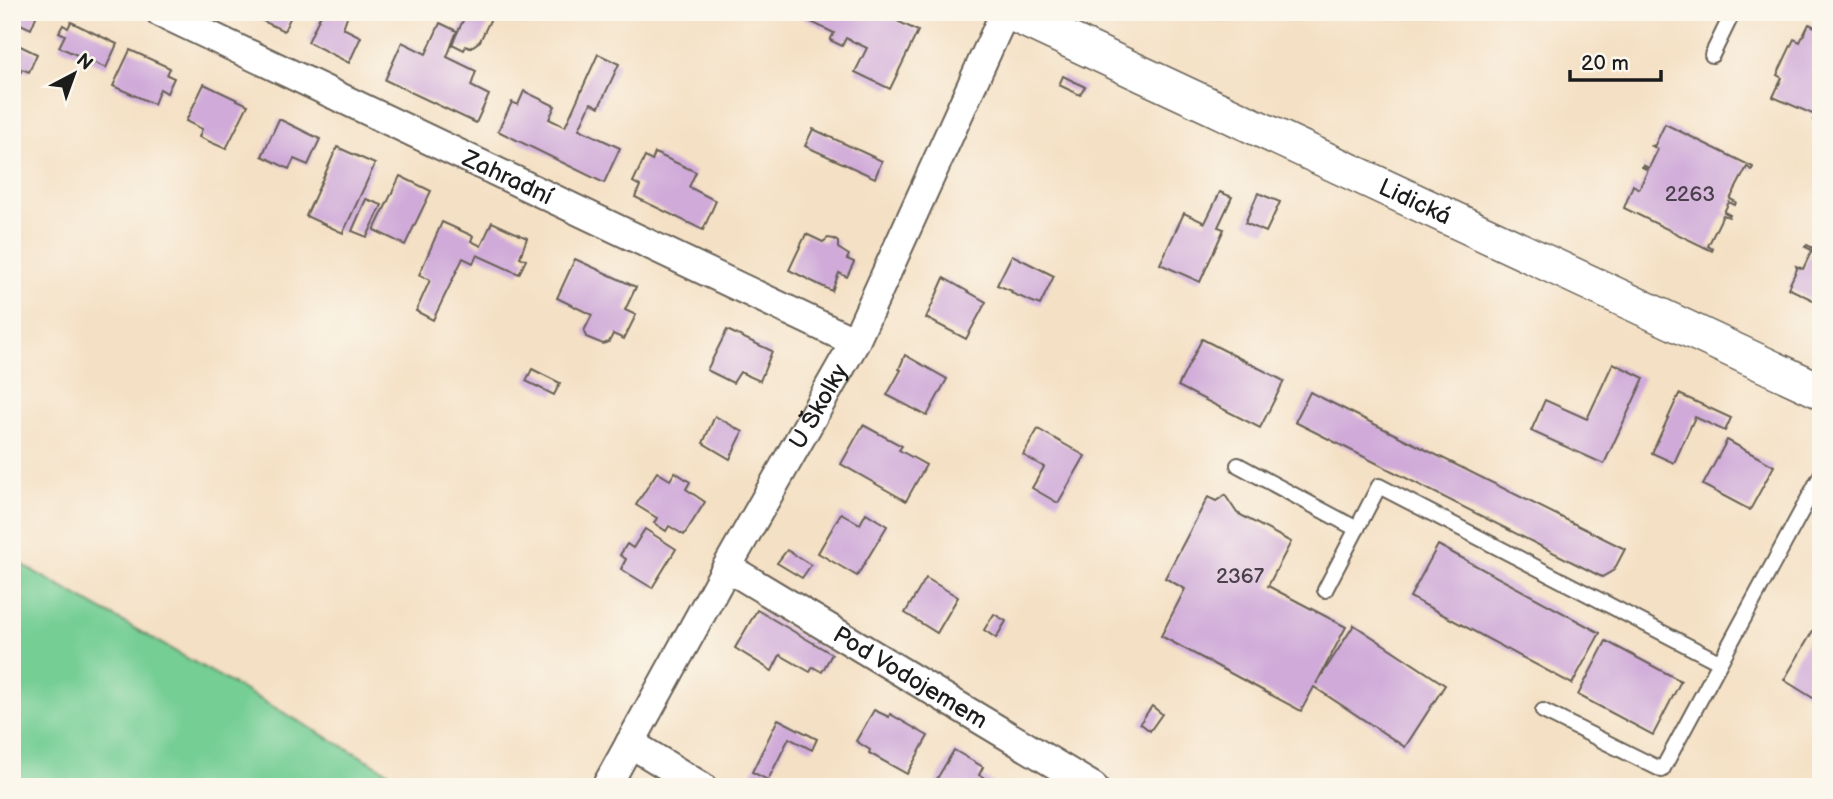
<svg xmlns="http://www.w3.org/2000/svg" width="1833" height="799" font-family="'Balsamiq Sans',sans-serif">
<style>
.green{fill:#74ce94;stroke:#487558;stroke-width:2}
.building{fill:#d0abd9}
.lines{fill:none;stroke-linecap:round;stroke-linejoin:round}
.service-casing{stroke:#686157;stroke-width:18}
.minor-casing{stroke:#686157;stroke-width:32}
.tertiary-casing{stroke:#686157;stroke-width:38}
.service{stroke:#fff;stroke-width:14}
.minor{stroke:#fff;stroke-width:28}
.tertiary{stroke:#fff;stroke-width:35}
.labels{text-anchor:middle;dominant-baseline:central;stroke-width:6;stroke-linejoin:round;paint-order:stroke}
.number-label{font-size:21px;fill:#49404b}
.street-label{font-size:24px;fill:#1c1c1c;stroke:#fbf7ec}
</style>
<rect width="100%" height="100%" fill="#fbf7ec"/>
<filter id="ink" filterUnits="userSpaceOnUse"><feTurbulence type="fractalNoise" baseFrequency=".0143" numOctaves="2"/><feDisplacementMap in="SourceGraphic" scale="14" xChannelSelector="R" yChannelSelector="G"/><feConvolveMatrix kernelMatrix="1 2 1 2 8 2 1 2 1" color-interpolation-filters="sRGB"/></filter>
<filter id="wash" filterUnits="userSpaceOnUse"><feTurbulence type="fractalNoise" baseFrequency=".00686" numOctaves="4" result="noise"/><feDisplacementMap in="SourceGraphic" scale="28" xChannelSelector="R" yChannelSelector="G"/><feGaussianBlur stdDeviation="1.57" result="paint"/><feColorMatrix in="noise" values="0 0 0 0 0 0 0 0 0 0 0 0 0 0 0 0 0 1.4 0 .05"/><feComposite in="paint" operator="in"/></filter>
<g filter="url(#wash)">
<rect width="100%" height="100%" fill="#f4e0c4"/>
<!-- green -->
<path class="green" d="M12 559 415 787H12Z"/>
<g id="blocks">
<!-- building -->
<g class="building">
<path d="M12 12H38L31 29 12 20Z"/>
<path d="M244 12H293L284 31Z"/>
<path d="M322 12H354L347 17 343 28 361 37 349 63 308 42Z"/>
<path d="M467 12H494L480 41 470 48 466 46 464 50 452 44Z"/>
<path d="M803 12H879L918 31 890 89 855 72 867 48 846 38 842 46 830 40 834 33 801 17Z"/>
<path d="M71 22 117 44 106 68 59 47 65 35 59 32 63 25 68 28Z"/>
<path d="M440 23 457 31 447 57 476 71 471 86 489 95 476 123 385 80 402 42 426 54Z"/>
<path d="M1809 24 1821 30V124L1813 120 1815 115 1773 97 1782 78 1777 75 1794 39 1800 42Z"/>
<path d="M12 42 37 54 29 72 22 69 20 74 12 70Z"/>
<path d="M130 50 170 68 167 75 174 78 167 93 160 89 154 104 113 86Z"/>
<path d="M598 54 619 64 599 107 591 103 579 129 620 148 604 183 498 131 512 102 518 105 524 91 555 106 549 119 565 127Z"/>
<path d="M1063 76 1085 87 1080 95 1059 85Z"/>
<path d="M204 84 248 105 226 149 199 137 202 129 186 121Z"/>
<path d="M279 119 320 139 308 165 294 159 289 169 262 156Z"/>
<path d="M1665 124 1753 167 1752 170 1747 167 1730 199 1736 202 1735 205 1729 202 1724 212 1730 215 1729 217 1723 215 1708 246 1713 249 1712 251 1624 208 1633 185 1639 189 1648 170 1642 167 1643 165 1649 168 1658 149 1652 146 1655 145Z"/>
<path d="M813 129 882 161 875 178 805 146Z"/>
<path d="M337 147 375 164 343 233 306 216Z"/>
<path d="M655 153 696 172 689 187 716 201 703 230 635 197 640 186 633 182 645 157 652 161Z"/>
<path d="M400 176 431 191 405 245 374 230Z"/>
<path d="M1220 192 1232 197 1218 227 1224 229 1200 282 1160 264 1184 213 1205 223Z"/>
<path d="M1258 193 1280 202 1266 232 1245 223Z"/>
<path d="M366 199 382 205 367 237 352 231Z"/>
<path d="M442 222 473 236 471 241 481 246 492 222 527 238 520 257 526 260 519 274 477 255 473 263 463 258 433 320 416 311 430 280 419 275Z"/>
<path d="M1821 232V304L1788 288 1797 269 1796 266 1803 269 1812 250 1805 247 1807 245 1813 248Z"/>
<path d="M806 234 823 242 828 238 834 239 838 242V248L849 255 847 259 854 262 847 277 839 273 832 291 789 270Z"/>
<path d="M1012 255 1054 276 1040 305 1011 293 1012 291 997 285Z"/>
<path d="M575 259 636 287 625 310 636 315 624 339 613 334 609 342 603 344 586 337 584 331 592 315 557 298Z"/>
<path d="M944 278 986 302 966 339 926 318Z"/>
<path d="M727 330 772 351 760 381 740 372 733 383 707 370Z"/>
<path d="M1202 339 1284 381 1260 428 1178 386Z"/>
<path d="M905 355 947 379 927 416 887 395 901 370 899 369Z"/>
<path d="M1613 363 1644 378 1604 464 1531 431 1545 400 1587 419Z"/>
<path d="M532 369 560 383 554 395 526 381Z"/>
<path d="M1310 392 1625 549 1614 570 1602 577 1295 422Z"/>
<path d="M1679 394 1731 418 1725 431 1695 417 1674 463 1652 453Z"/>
<path d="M715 416 743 432 730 459 703 443Z"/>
<path d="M863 425 902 446 899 450 926 465 906 501 841 464Z"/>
<path d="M1038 429 1085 456 1058 503 1032 488 1044 467 1023 455Z"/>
<path d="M1727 440 1774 466 1750 510 1703 485Z"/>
<path d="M657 472 670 480 675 472 690 482 686 489 705 502 684 535 669 526 666 531 654 523 657 518 636 505Z"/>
<path d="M1225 495 1237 513 1291 542 1268 586 1346 627 1316 684 1354 625 1445 685 1405 747 1314 687 1301 711 1161 636 1185 589 1165 578 1208 497 1216 501Z"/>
<path d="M841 513 860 524 866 513 887 526 857 576 818 553Z"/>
<path d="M645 529 676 549 652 588 621 569 626 559 620 555 627 544 633 548Z"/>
<path d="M1438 545 1600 633 1572 684 1410 597Z"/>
<path d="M787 550 811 565 802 578 777 563Z"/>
<path d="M926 578 958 597 937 633 905 613Z"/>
<path d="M757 610 832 654 822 672 813 667 810 672 780 655 772 671 735 648Z"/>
<path d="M994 614 1006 621 996 638 984 630Z"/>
<path d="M1821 617V703L1784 680Z"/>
<path d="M1606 641 1681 681 1653 735 1578 695Z"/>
<path d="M1152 706 1162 714 1150 731 1140 723Z"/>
<path d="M874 710 889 717 890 714 928 736 907 774 869 753 870 750 856 741Z"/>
<path d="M778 719 817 739 812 750 789 738 768 780 752 772Z"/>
<path d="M954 750 983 767 979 775 994 783 992 787H932Z"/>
</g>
</g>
</g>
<g filter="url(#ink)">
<use href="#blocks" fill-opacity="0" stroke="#686157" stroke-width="2"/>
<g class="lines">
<!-- service casing -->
<g class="service-casing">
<g id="service">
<path d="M1712 55 1733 12"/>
<path d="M1238 465 1357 529"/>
<path d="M1325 590 1379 486 1719 662"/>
<path d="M1543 711 1662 770 1821 475"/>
</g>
</g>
<!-- minor casing -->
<g class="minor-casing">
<g id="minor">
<path id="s1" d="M160 12 855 342"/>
<path id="s2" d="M727 567 1093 787"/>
<path d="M630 743 702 787"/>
<path id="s3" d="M606 787 727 567 855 342 1005 12"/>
</g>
</g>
<!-- tertiary casing -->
<g class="tertiary-casing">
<g id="tertiary">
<path id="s4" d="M1009 12 1821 391"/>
</g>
</g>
<!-- service -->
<use href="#service" class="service"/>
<!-- minor -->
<use href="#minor" class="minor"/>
<!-- tertiary -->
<use href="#tertiary" class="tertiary"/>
</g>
</g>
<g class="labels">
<!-- number labels -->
<g class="number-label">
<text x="1690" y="194">2263</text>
<text x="1240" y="576">2367</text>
</g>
<!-- street labels -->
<g class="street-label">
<text stroke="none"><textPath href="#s1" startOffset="385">Zahradní</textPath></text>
<text stroke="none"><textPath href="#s4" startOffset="448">Lidická</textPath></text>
<text stroke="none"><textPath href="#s3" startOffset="436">U Školky</textPath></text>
<text stroke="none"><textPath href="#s2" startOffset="214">Pod Vodojemem</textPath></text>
</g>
</g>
<!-- margin -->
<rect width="1833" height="799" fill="none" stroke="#fbf7ec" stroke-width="42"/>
<!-- north arrow -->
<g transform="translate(74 74) rotate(41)" stroke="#fbf7ec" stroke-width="5" paint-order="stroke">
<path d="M0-5L12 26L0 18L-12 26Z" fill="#1c1c1c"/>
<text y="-10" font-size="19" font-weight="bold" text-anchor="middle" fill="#1c1c1c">N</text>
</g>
<!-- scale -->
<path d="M1570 70v10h91v-10" fill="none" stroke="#1c1c1c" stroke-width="3.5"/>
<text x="1581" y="70" font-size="21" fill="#1c1c1c" stroke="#fbf7ec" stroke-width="5" paint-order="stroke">20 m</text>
</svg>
